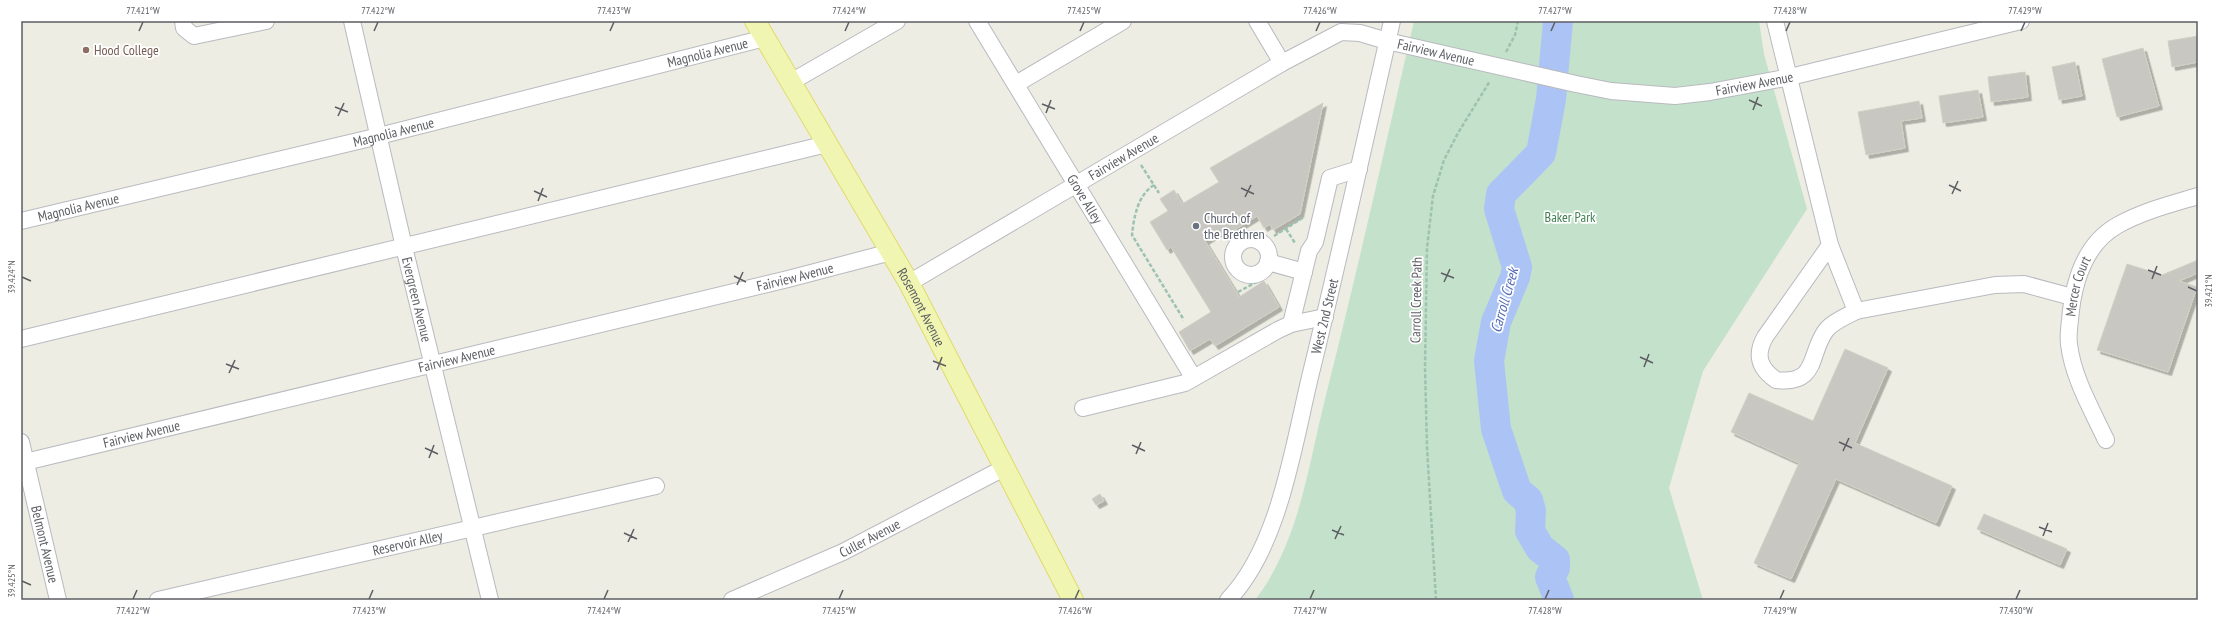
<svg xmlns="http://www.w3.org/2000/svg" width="2219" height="621" font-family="'PT Sans Narrow',sans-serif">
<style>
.green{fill:#c4e1cb}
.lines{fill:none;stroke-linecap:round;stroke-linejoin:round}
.river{stroke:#acc4f5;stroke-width:30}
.building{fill:#c8c7c1;stroke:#d1d0c3;filter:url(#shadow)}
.minor-casing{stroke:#b9babf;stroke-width:18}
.major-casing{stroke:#e0db6a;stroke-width:22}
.path{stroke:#9dc2b0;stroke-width:2.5;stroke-dasharray:4 2;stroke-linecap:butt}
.minor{stroke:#fff;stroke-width:16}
.major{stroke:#f0f5b1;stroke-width:20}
.ticks{fill:none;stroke:#5c5e63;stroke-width:1.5}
.education-dot{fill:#8d6e63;stroke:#fff;stroke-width:1.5}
.worship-dot{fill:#6b7280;stroke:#fff;stroke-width:1.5}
.labels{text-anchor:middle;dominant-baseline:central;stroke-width:3.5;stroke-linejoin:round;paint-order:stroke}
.education-label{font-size:14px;fill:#785e54;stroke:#fff;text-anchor:start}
.street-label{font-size:14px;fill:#5c5e63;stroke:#fff}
.park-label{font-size:14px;fill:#3f7f51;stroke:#fff}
.worship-label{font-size:14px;fill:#5b616d;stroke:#fff;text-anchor:start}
.water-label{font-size:15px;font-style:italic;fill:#526bb5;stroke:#fff}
.neatline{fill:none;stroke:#5c5e63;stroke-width:1.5}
.ticks-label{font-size:10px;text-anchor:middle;fill:#5c5e63}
</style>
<defs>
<filter id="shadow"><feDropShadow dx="3.5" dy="3.5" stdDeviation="0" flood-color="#0004"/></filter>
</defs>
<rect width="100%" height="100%" fill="#edede4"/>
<!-- green -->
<path class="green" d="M1414 21H1759L1764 54 1807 209 1703 371 1669 488 1703 600H1255C1299 543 1308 467 1325 399 1357 273 1385 147 1414 21Z"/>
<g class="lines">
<!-- river -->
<path class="river" d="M1558 21 1551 99 1541 153 1501 194 1499 209 1517 267 1515 277 1496 322 1489 361 1496 429 1517 491 1528 500 1531 511 1530 531 1540 548 1555 560V568L1550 577 1559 600"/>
</g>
<!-- building -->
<g class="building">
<path d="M2198 36V62L2172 67 2168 41Z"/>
<path d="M2143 48 2159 106 2117 117 2102 59Z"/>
<path d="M2075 62 2082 96 2059 100 2052 67Z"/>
<path d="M2025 72 2028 97 1991 102 1988 77Z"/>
<path d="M1978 90 1983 117 1943 123 1939 96Z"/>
<path d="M1919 101 1922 118 1901 121 1905 148 1866 155 1858 112Z"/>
<path d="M1323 103 1300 214 1273 230 1270 224 1264 228 1257 216 1223 237 1220 232 1205 241 1239 297 1264 281 1279 307 1215 346 1210 339 1190 351 1179 332 1211 312 1171 247 1167 250 1150 222 1168 211 1160 199 1174 190 1182 204 1219 182 1210 168Z"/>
<path d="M2198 260V273L2179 281 2197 287 2168 372 2097 350 2127 264 2162 275Z"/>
<path d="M1845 349 1888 368 1855 443 1952 486 1936 523 1836 479 1791 579 1754 563 1799 463 1731 432 1749 393 1813 421Z"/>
<path d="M1100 494 1104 501 1096 505 1092 499Z"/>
<path d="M1984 514 2067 549 2060 565 1977 529Z"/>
</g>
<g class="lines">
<!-- minor casing -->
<g class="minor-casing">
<g id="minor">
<path d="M183 21 184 28 194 36 266 21"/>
<path id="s1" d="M352 21 404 247 490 600"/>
<path id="s2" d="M977 21 1193 377"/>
<path d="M1257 21 1282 63"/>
<path d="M1775 21 1830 245 1856 311 1995 285 2024 284 2072 297"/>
<path d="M791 82 897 21"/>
<path d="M1016 84 1123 21"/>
<path id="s3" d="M21 221 379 136 765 38"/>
<circle cx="1251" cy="257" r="18"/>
<path d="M1830 245 1765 337C1755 355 1759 368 1776 380 1820 385 1808 352 1827 329 1834 321 1847 316 1856 311"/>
<path d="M1268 262 1304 272"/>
<path id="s4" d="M909 283 1282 63 1341 32 1360 33 1387 41 1576 84 1611 91 1675 96 1710 92 1790 77 2021 21"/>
<path d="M1291 324 1309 251 1315 242 1330 178 1359 169"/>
<path d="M21 339 827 144"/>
<path d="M1083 408 1185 383 1278 330 1291 324 1325 317"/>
<path id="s5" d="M2106 440C2092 410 2073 378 2069 344 2068 337 2069 328 2070 320 2073 283 2084 244 2118 225 2143 211 2171 204 2198 196"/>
<path id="s6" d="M21 442 58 600"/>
<path id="s7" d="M21 463 788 279 891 252"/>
<path id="s8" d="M158 600 656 486"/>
<path id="s9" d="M732 600 843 552 1004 468"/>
<path id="s10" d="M1228 600C1279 547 1293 448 1310 377 1339 259 1365 140 1392 21"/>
</g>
</g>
<!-- major casing -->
<g class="major-casing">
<g id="major">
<path id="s11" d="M755 21 909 283 1073 600"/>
</g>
</g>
<!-- path -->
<g class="path">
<path d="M1506 52 1515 35 1518 21"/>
<path d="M1141 165 1159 193"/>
<path d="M1154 185C1138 195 1134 216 1132 235L1184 320"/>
<path d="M1286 229 1295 243"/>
<path d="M1274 236 1304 217"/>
<path d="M1238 292 1264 278"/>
<path d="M1436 600 1427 447 1425 368 1427 248 1433 196 1444 160 1458 133 1490 81"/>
</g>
<!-- minor -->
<use href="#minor" class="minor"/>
<!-- major -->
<use href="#major" class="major"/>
</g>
<!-- ticks -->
<path class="ticks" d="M139 31 143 22M374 31 378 22M610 31 614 22M845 31 849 22M1080 31 1084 22M1316 31 1320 22M1551 31 1555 22M1786 31 1790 22M2021 31 2025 22M1749 100 1762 106M1042 104 1055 109M335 107 348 112M1753 110 1758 97M1046 113 1051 100M338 116 344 103M1949 185 1961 191M1241 188 1254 194M534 191 547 197M1952 194 1958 181M1245 197 1251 185M538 201 543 188M2148 270 2161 275M1441 273 1454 278M734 276 746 282M22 277 31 281M2152 279 2157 266M1444 282 1450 269M737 285 743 272M2188 287 2197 291M1640 357 1653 363M933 361 946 366M226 364 239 369M1644 367 1649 354M937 370 942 357M229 373 235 360M1839 442 1852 448M1132 445 1145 451M425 448 438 454M1843 451 1849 438M1136 454 1141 442M429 458 434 445M2039 527 2052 532M1332 530 1344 535M624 533 637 539M2043 536 2048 523M1335 539 1341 526M628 542 634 529M22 581 31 585M133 599 137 590M369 599 373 590M604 599 608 590M839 599 843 590M1075 599 1079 590M1310 599 1314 590M1545 599 1549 590M1780 599 1784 590M2016 599 2020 590"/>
<!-- markers -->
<circle class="education-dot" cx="86" cy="50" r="4"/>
<circle class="worship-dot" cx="1196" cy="226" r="4"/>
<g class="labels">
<!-- education labels -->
<g class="education-label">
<text x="94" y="50">Hood College</text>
</g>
<!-- street labels -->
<g class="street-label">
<text stroke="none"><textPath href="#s4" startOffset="597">Fairview Avenue</textPath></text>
<text stroke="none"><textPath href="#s3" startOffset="707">Magnolia Avenue</textPath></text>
<text stroke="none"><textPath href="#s4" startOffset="921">Fairview Avenue</textPath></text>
<text stroke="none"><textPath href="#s3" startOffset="383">Magnolia Avenue</textPath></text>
<text stroke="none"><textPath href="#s4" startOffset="249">Fairview Avenue</textPath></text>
<text stroke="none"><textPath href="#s2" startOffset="208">Grove Alley</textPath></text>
<text stroke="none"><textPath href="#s3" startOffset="59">Magnolia Avenue</textPath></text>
<text stroke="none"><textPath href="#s7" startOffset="796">Fairview Avenue</textPath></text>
<text stroke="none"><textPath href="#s5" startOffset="162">Mercer Court</textPath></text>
<text stroke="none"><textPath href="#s1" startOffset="286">Evergreen Avenue</textPath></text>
<text transform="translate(1416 300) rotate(-89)">Carroll Creek Path</text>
<text stroke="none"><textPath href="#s11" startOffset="331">Rosemont Avenue</textPath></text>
<text stroke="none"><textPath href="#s10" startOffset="303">West 2nd Street</textPath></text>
<text stroke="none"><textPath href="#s7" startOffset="448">Fairview Avenue</textPath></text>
<text stroke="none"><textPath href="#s7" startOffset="124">Fairview Avenue</textPath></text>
<text stroke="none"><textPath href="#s9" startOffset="151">Culler Avenue</textPath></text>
<text stroke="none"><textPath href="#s8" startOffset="256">Reservoir Alley</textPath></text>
<text stroke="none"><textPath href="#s6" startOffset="105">Belmont Avenue</textPath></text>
</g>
<!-- park labels -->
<g class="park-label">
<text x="1570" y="217">Baker Park</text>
</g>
<!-- worship labels -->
<g class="worship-label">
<text x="1204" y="218">Church of<tspan x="1204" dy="16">the Brethren</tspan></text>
</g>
<!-- water labels -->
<g class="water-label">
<text transform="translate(1504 300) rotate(-74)">Carroll Creek</text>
</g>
</g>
<!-- border -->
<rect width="2219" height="621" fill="none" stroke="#ffffff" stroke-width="44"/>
<rect x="22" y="22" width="2175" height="577" class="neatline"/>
<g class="ticks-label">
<text x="143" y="14">77.421°W</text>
<text x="378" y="14">77.422°W</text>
<text x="614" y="14">77.423°W</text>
<text x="849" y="14">77.424°W</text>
<text x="1084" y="14">77.425°W</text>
<text x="1320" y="14">77.426°W</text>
<text x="1555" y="14">77.427°W</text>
<text x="1790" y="14">77.428°W</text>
<text x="2025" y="14">77.429°W</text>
<text transform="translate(11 277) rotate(-90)" y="4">39.424°N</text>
<text transform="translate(2208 291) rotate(-90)" y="4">39.421°N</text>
<text transform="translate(11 581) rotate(-90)" y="4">39.425°N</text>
<text x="133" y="614">77.422°W</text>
<text x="369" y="614">77.423°W</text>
<text x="604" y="614">77.424°W</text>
<text x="839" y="614">77.425°W</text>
<text x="1075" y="614">77.426°W</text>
<text x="1310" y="614">77.427°W</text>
<text x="1545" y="614">77.428°W</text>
<text x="1780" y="614">77.429°W</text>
<text x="2016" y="614">77.430°W</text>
</g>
</svg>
